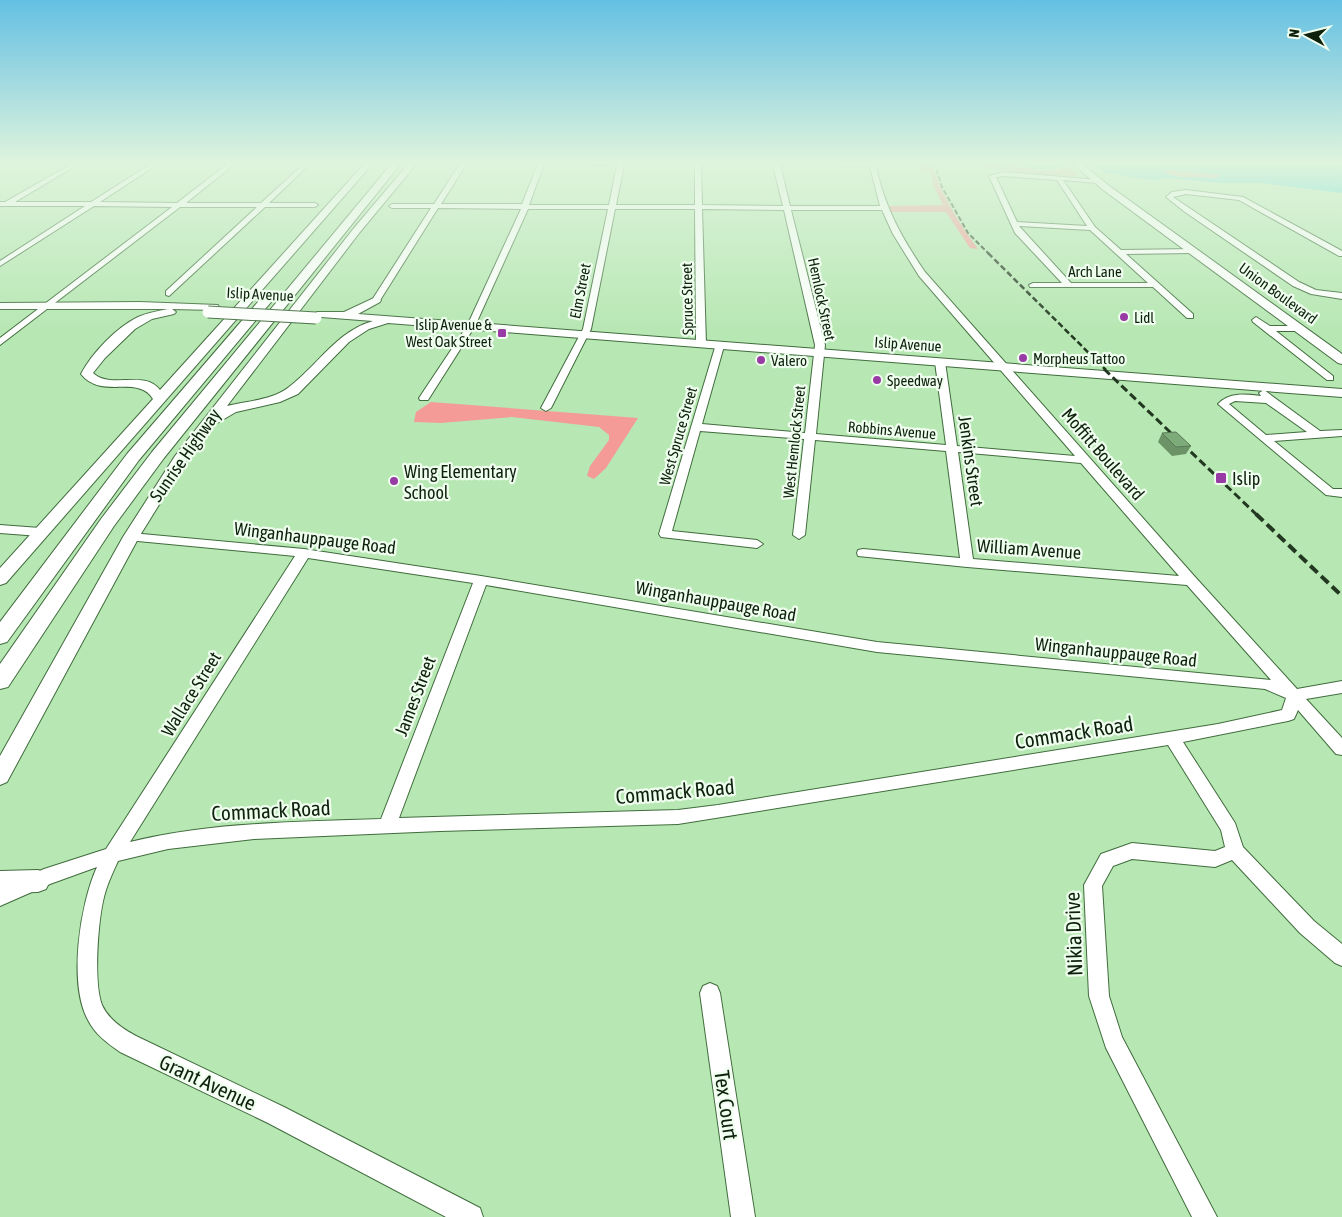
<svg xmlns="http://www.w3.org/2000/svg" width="1342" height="1217" font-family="'Asap Condensed',sans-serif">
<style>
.green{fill:#f49b97}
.water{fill:#3fd1dc;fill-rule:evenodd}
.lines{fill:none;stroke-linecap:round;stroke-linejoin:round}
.minor-casing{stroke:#406c3d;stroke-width:2}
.major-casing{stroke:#406c3d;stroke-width:2}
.highway-casing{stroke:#406c3d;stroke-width:2}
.minor{fill:#fff;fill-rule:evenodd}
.major{fill:#fff;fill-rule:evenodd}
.highway{fill:#fff;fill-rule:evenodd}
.rail-far3{stroke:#223820;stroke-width:2;stroke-dasharray:5 2.5;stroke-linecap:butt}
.rail-far2{stroke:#223820;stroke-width:2.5;stroke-dasharray:6 3;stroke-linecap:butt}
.rail-far1{stroke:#223820;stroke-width:3;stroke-dasharray:8 4;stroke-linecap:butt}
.rail{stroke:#223820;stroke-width:4;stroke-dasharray:10 5;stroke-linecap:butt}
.major-bridge-casing{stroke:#406c3d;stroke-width:13;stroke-linecap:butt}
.major-bridge{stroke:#fff;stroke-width:11}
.wall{fill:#6c9368}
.building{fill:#7dab79;stroke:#587855}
.poi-dot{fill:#983ba5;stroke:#effeee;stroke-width:2}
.labels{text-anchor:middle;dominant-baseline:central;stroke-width:4.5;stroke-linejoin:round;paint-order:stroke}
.far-street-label{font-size:15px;fill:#0e210d;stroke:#effeee}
.far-poi-label{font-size:15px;fill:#0e210d;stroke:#effeee;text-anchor:start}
.street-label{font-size:18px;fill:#0e210d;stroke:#effeee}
.poi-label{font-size:18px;fill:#0e210d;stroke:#effeee;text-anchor:start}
.near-street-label{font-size:21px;fill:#0e210d;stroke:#effeee}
</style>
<rect width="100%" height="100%" fill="#b7e7b3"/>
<!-- green -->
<g class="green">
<path d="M922 162H931C942 195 957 221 978 249L970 248 946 212H891L888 206 943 205 933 185 931 172H921Z"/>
<path d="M944 162H979L1010 167 1009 165C1018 165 1024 168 1033 169 1045 172 1057 169 1068 166L1077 173 1075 176 1034 174Z"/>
<path d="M1170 170 1220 175 1217 178C1197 176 1180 180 1161 171Z"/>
<path d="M431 402 638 418 606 468 594 479 587 476 590 466 609 440V435L599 427 512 417 441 423 414 422 416 412Z"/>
</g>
<!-- water -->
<g class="water">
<path d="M982 162H1059L1066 163 1068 166C1057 168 1047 170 1036 169 1025 168 1019 164 1008 164V167Z"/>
<path d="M1086 162H1342V193L1263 183H1222L1167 178 1153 180 1105 173C1101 166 1091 168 1086 162ZM1170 170 1220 175 1216 178C1197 176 1180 181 1162 171Z"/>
</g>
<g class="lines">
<!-- minor casing -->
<g class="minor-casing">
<g id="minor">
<path d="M75 162H82L15 202H91L154 162H161L100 202 177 203 230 162H237L186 203H261L306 162H312L269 203H315L318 205 315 207H265L169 296 166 295V291L257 207H180L0 345V338L172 207 94 206 0 266V261L85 206H0V202H5Z"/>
<path d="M461 162H875C883 204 901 237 925 272L1196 578 1297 689 1342 681V693L1306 699 1342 738V755L1336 754 1298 710 1294 719 1288 721 1183 742 1235 823 1243 847 1314 921 1342 944V966L1335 963 1300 933 1232 860 1215 867 1132 859 1113 866 1102 886 1109 996 1122 1037 1217 1217H1192L1106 1048 1089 996 1084 885 1101 854 1132 843 1215 851 1225 847 1221 830 1168 745 678 824 440 831 254 839 168 849 118 861C114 870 109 880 106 890 98 914 93 982 102 1005 108 1019 123 1029 136 1036L284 1107 480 1208 483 1217H446L268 1123 120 1052C107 1043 95 1034 88 1020 68 984 80 904 97 867L50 884 0 906V888L44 869 106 849 295 556 127 540 125 537 131 533 304 549 481 576 877 642 1271 680 1187 585 967 567 858 556 857 553 858 550 863 549 960 558 946 451 815 440 805 535 799 539 793 535 804 439 700 431 672 531 757 540 763 544 757 548 661 537 659 534 716 344 719 343 724 346 702 424 805 433 815 345 784 210 702 209 706 344 701 347 696 344 695 209H615L591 329 551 408 546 411 541 408 583 329 608 209H528L475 326 428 400H420L419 398 467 326 521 209 438 208 379 302H373L372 300 431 208H392L389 206 392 204H434ZM467 163 469 164H538L522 204H441ZM544 164 617 165 609 205H529ZM624 165H695V205H616ZM701 165H773L783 206 702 205ZM780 165 870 166 880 206H790ZM791 210H882L893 234 919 276 1075 456 957 446 945 362 940 359 935 362 946 445 816 434 825 345ZM958 452 1081 463 1179 576 973 559ZM308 558 473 583 381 819C297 822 212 822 130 842ZM486 585 877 652 1265 689 1286 698 1282 710 1218 724 718 805 678 810 399 818Z"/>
<path d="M1004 172 1099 180V182L1097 183 1063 180 1095 227 1121 250 1195 249 1196 251 1192 253 1126 254 1193 314V318H1187L1153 287H1030L1029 285 1033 283H1062L1015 233 989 176ZM1004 176 1057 180 1087 226 1017 222 996 177ZM1019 226 1090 230 1148 283H1071Z"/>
<path d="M1186 190 1243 197 1342 251V256H1339L1239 200 1186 194 1173 197 1299 282 1316 290 1342 293V299L1311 294 1293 286 1185 212 1166 197 1172 192Z"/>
<path d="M1256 317 1270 326H1301V330L1298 331H1276L1333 376V380H1327L1253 322 1252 320Z"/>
<path d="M1264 390 1320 431 1342 430V436L1274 441 1333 489H1342V497L1326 495 1218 404C1229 392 1246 394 1261 396L1259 393ZM1235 401 1266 403 1307 432 1266 435 1229 404Z"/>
<path d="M0 525 40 528 46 532 40 536 0 533Z"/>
<path d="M710 983 717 986 720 993 755 1217H731L700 993 703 986Z"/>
</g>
</g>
<!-- major casing -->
<g class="major-casing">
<g id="major">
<path d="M366 162H374L6 583 0 585V568L153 399C138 374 101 400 81 374 92 353 116 328 138 317 147 313 158 311 168 309H0V303L140 302 218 305 219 307 214 310 172 309 176 312 174 314 152 319 135 329 105 358 93 373C111 390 144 369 160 390Z"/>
<path d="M410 162H418L360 232 227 406C247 401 273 400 289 387 318 365 337 331 373 321L321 317 317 316 315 314 317 312H344L376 297 381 300 380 302 358 314 1342 389V397L388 323 369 329 349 342 298 394 280 402 236 412 212 426 188 458 139 537 7 782 0 785V756L123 537 175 456 354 228Z"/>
<path d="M1071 162H1080L1108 185 1342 354V364L1338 363 1102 189Z"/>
<path d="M38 870 46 873 50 881 46 889 38 892 0 893V871Z"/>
</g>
</g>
<!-- highway casing -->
<g class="highway-casing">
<g id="highway">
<path d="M393 162H402L164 458 114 526 8 687 0 689V664L101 519 152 452Z"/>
<path d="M267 295 273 299 271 302 139 460 7 642 0 644V622L127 454 263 296Z"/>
</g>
</g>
<!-- minor -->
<use href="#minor" class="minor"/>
<!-- major -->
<use href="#major" class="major"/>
<!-- highway -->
<use href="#highway" class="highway"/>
<!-- rail-far3 -->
<path class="rail-far3" d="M934 162 942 187 968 233 989 254"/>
<!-- rail-far2 -->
<path class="rail-far2" d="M988 253 1106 370"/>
<!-- rail-far1 -->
<path class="rail-far1" d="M1104 369 1257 515"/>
<!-- rail -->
<path class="rail" d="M1256 514 1342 596"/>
<!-- major-bridge casing -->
<g class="major-bridge-casing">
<path id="major-bridge" d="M208 312 316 318"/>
</g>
<!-- major-bridge -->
<use href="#major-bridge" class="major-bridge"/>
</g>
<!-- wall -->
<path class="wall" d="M1162 433 1191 446 1186 454 1172 456 1158 442Z"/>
<!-- building -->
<path class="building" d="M1176 432 1191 446 1176 447 1162 433Z"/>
<!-- sky -->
<linearGradient id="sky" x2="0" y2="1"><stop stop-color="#64c0e3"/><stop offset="0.49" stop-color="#dff4dd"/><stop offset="1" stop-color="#dff4dd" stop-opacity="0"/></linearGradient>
<rect width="1342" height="332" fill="url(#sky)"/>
<!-- markers -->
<g class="poi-dot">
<circle cx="1124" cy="317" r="5"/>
<rect x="497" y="328" width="10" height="10" rx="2.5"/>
<circle cx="1023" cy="358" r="5"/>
<circle cx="761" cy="360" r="5"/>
<circle cx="877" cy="380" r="5"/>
<rect x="1215" y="472" width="12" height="12" rx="2.5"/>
<circle cx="394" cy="481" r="5"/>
</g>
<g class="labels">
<!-- far-street labels -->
<g class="far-street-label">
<text x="1095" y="271">Arch Lane</text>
<text transform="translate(580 291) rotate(-79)">Elm Street</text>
<text transform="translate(1278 293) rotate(36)">Union Boulevard</text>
<text transform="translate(260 294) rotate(3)">Islip Avenue</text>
<text transform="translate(687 299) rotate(-91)">Spruce Street</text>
<text transform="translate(822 299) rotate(78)">Hemlock Street</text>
<text transform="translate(908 344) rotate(4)">Islip Avenue</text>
<text transform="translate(892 430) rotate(5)">Robbins Avenue</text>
<text transform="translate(678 436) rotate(-74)">West Spruce Street</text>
<text transform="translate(794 442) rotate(-84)">West Hemlock Street</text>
</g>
<!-- far-poi labels -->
<g class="far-poi-label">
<text x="1134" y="317">Lidl</text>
<text x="492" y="324" text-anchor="end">Islip Avenue &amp;<tspan x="492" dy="17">West Oak Street</tspan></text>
<text x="1033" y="358">Morpheus Tattoo</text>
<text x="771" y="360">Valero</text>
<text x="887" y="380">Speedway</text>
</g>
<!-- street labels -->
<g class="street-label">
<text transform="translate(1103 454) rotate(49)">Moffitt Boulevard</text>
<text transform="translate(185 455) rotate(-55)">Sunrise Highway</text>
<text transform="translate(971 461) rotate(82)">Jenkins Street</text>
<text transform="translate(315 538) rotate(7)">Winganhauppauge Road</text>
<text transform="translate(1029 549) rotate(4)">William Avenue</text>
<text transform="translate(716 601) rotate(10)">Winganhauppauge Road</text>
<text transform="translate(1116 652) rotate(6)">Winganhauppauge Road</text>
<text transform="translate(191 694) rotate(-58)">Wallace Street</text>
<text transform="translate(415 696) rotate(-69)">James Street</text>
</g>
<!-- poi labels -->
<g class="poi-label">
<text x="404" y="471">Wing Elementary<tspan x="404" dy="21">School</tspan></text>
<text x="1232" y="478">Islip</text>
</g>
<!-- near-street labels -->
<g class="near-street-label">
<text transform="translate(1074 732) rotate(-9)">Commack Road</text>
<text transform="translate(675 791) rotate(-5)">Commack Road</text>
<text transform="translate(271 810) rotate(-3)">Commack Road</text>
<text transform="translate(1073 934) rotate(-92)">Nikia Drive</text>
<text transform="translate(208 1082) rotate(25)">Grant Avenue</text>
<text transform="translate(727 1105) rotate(82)">Tex Court</text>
</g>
</g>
<!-- north arrow -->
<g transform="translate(1307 35) rotate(277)" stroke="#effeee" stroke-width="4" paint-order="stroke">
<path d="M0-4L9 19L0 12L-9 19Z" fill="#0e210d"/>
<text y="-8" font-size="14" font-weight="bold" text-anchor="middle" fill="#0e210d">N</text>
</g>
</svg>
